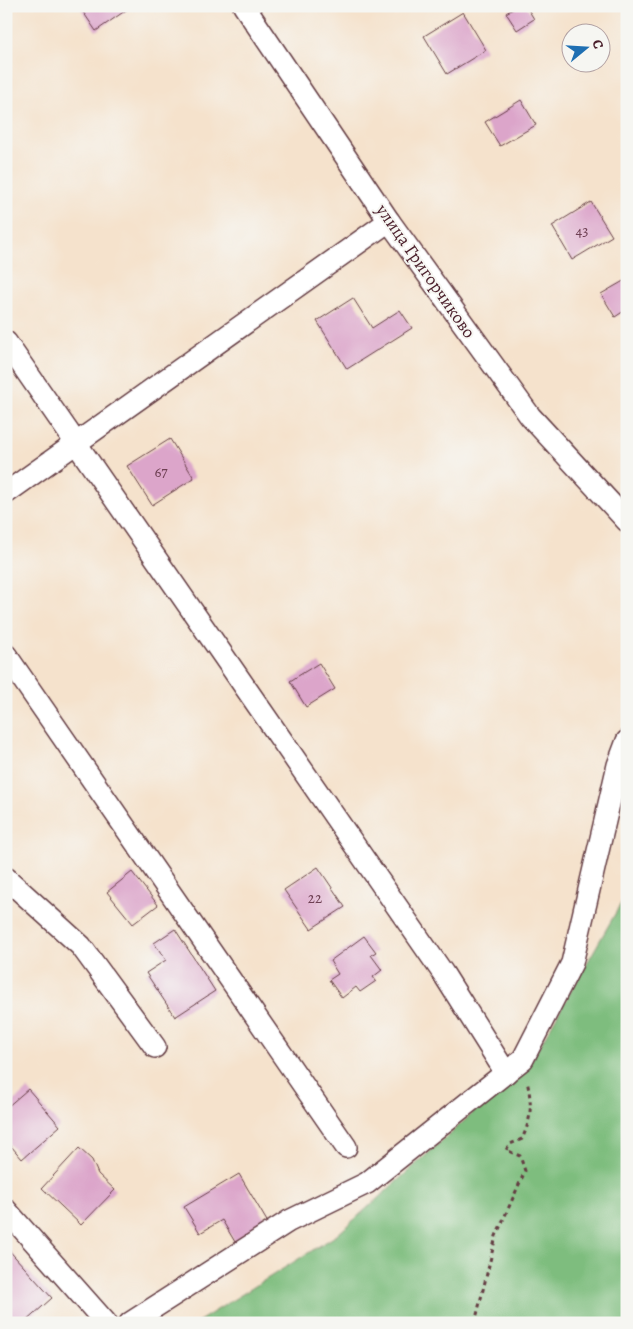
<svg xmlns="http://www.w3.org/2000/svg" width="633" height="1329" font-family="Alegreya,serif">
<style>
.forest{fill:#7ebd7e;stroke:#646e54}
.building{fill:#dca5ca}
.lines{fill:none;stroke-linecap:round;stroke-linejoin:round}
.minor-casing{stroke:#643c43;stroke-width:24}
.path{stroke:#643c43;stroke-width:3;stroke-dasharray:4 4;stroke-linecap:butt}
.minor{stroke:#fff;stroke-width:21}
.labels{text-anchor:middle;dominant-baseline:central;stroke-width:4;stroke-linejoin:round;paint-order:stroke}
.number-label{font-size:15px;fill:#6e4053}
.street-label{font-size:18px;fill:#4a1f2b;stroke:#f6f6f2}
</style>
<rect width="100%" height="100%" fill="#f6f6f2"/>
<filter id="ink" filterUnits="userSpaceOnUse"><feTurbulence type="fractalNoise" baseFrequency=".02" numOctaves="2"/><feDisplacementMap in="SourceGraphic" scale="10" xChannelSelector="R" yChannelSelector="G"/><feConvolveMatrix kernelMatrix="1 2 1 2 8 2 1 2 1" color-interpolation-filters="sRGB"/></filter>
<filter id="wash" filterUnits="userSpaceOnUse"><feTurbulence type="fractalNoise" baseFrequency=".0096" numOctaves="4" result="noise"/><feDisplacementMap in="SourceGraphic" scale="20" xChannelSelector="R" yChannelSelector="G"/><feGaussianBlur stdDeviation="1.12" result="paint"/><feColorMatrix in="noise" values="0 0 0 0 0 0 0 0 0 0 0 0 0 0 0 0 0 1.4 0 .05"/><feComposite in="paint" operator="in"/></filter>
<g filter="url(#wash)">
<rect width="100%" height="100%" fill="#f5e2cc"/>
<!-- forest -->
<path class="forest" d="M627 893V1323H196L337 1235 531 1061Z"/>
<g id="blocks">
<!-- building -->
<g class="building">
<path d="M79 6H132L96 31Z"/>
<path d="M518 6H526L534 19 517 30 506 13Z"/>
<path d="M463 12 486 50 447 74 424 36Z"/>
<path d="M521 100 536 125 500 146 485 122Z"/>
<path d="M591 202 612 236 572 260 552 226Z"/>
<path d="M627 279V309L615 317 601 294Z"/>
<path d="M353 298 372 328 400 310 412 328 347 369 317 321Z"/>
<path d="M170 439 194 478 152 505 127 466Z"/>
<path d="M319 663 335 689 306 707 290 681Z"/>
<path d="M318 867 345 907 311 929 284 890Z"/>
<path d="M132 872 158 905 133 924 107 892Z"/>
<path d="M175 929 215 991 175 1017 146 973 166 960 154 943Z"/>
<path d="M364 936 376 952 371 955 382 970 373 977 376 981 360 992 356 987 342 998 329 980 338 974 330 961Z"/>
<path d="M28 1089 60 1126 22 1159 6 1140V1108Z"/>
<path d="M79 1148 92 1160 98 1174 115 1190 81 1225 42 1188Z"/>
<path d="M239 1174 271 1228 238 1247 222 1220 200 1233 184 1207Z"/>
<path d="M6 1247 52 1298 24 1323H6Z"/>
</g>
</g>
</g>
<g filter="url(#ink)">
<use href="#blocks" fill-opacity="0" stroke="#643c43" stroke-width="1"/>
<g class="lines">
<!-- minor casing -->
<g class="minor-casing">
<g id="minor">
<path d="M244 6 389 221 530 416 627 521"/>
<path d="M6 342 443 973 506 1073"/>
<path d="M6 493 389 221"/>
<path d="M6 655 346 1147"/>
<path d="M6 878 81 946 155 1047"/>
<path d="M6 1210 106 1323"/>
<path d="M130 1323 289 1221 367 1183 523 1059 572 963 618 765 627 741"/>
</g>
</g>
<!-- path -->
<path class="path" d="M475 1323 496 1236 525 1171 520 1156 506 1150 510 1144 522 1139C532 1118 532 1103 527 1081"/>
<!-- minor -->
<use href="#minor" class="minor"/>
</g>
</g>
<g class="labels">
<!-- number labels -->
<g class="number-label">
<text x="582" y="231">43</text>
<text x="161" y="472">67</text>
<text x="315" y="898">22</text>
</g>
<!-- street labels -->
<g class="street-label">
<text transform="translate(426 271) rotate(55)">улица Григорчиково</text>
</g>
</g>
<!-- margin -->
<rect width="633" height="1329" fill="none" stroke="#f6f6f2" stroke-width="25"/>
<!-- north arrow -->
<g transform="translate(586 48) rotate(72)"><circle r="24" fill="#f6f6f2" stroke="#b1a0a2"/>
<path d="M0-4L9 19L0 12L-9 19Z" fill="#1f6fb2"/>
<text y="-8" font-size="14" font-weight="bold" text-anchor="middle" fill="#4a1f2b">С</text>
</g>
</svg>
